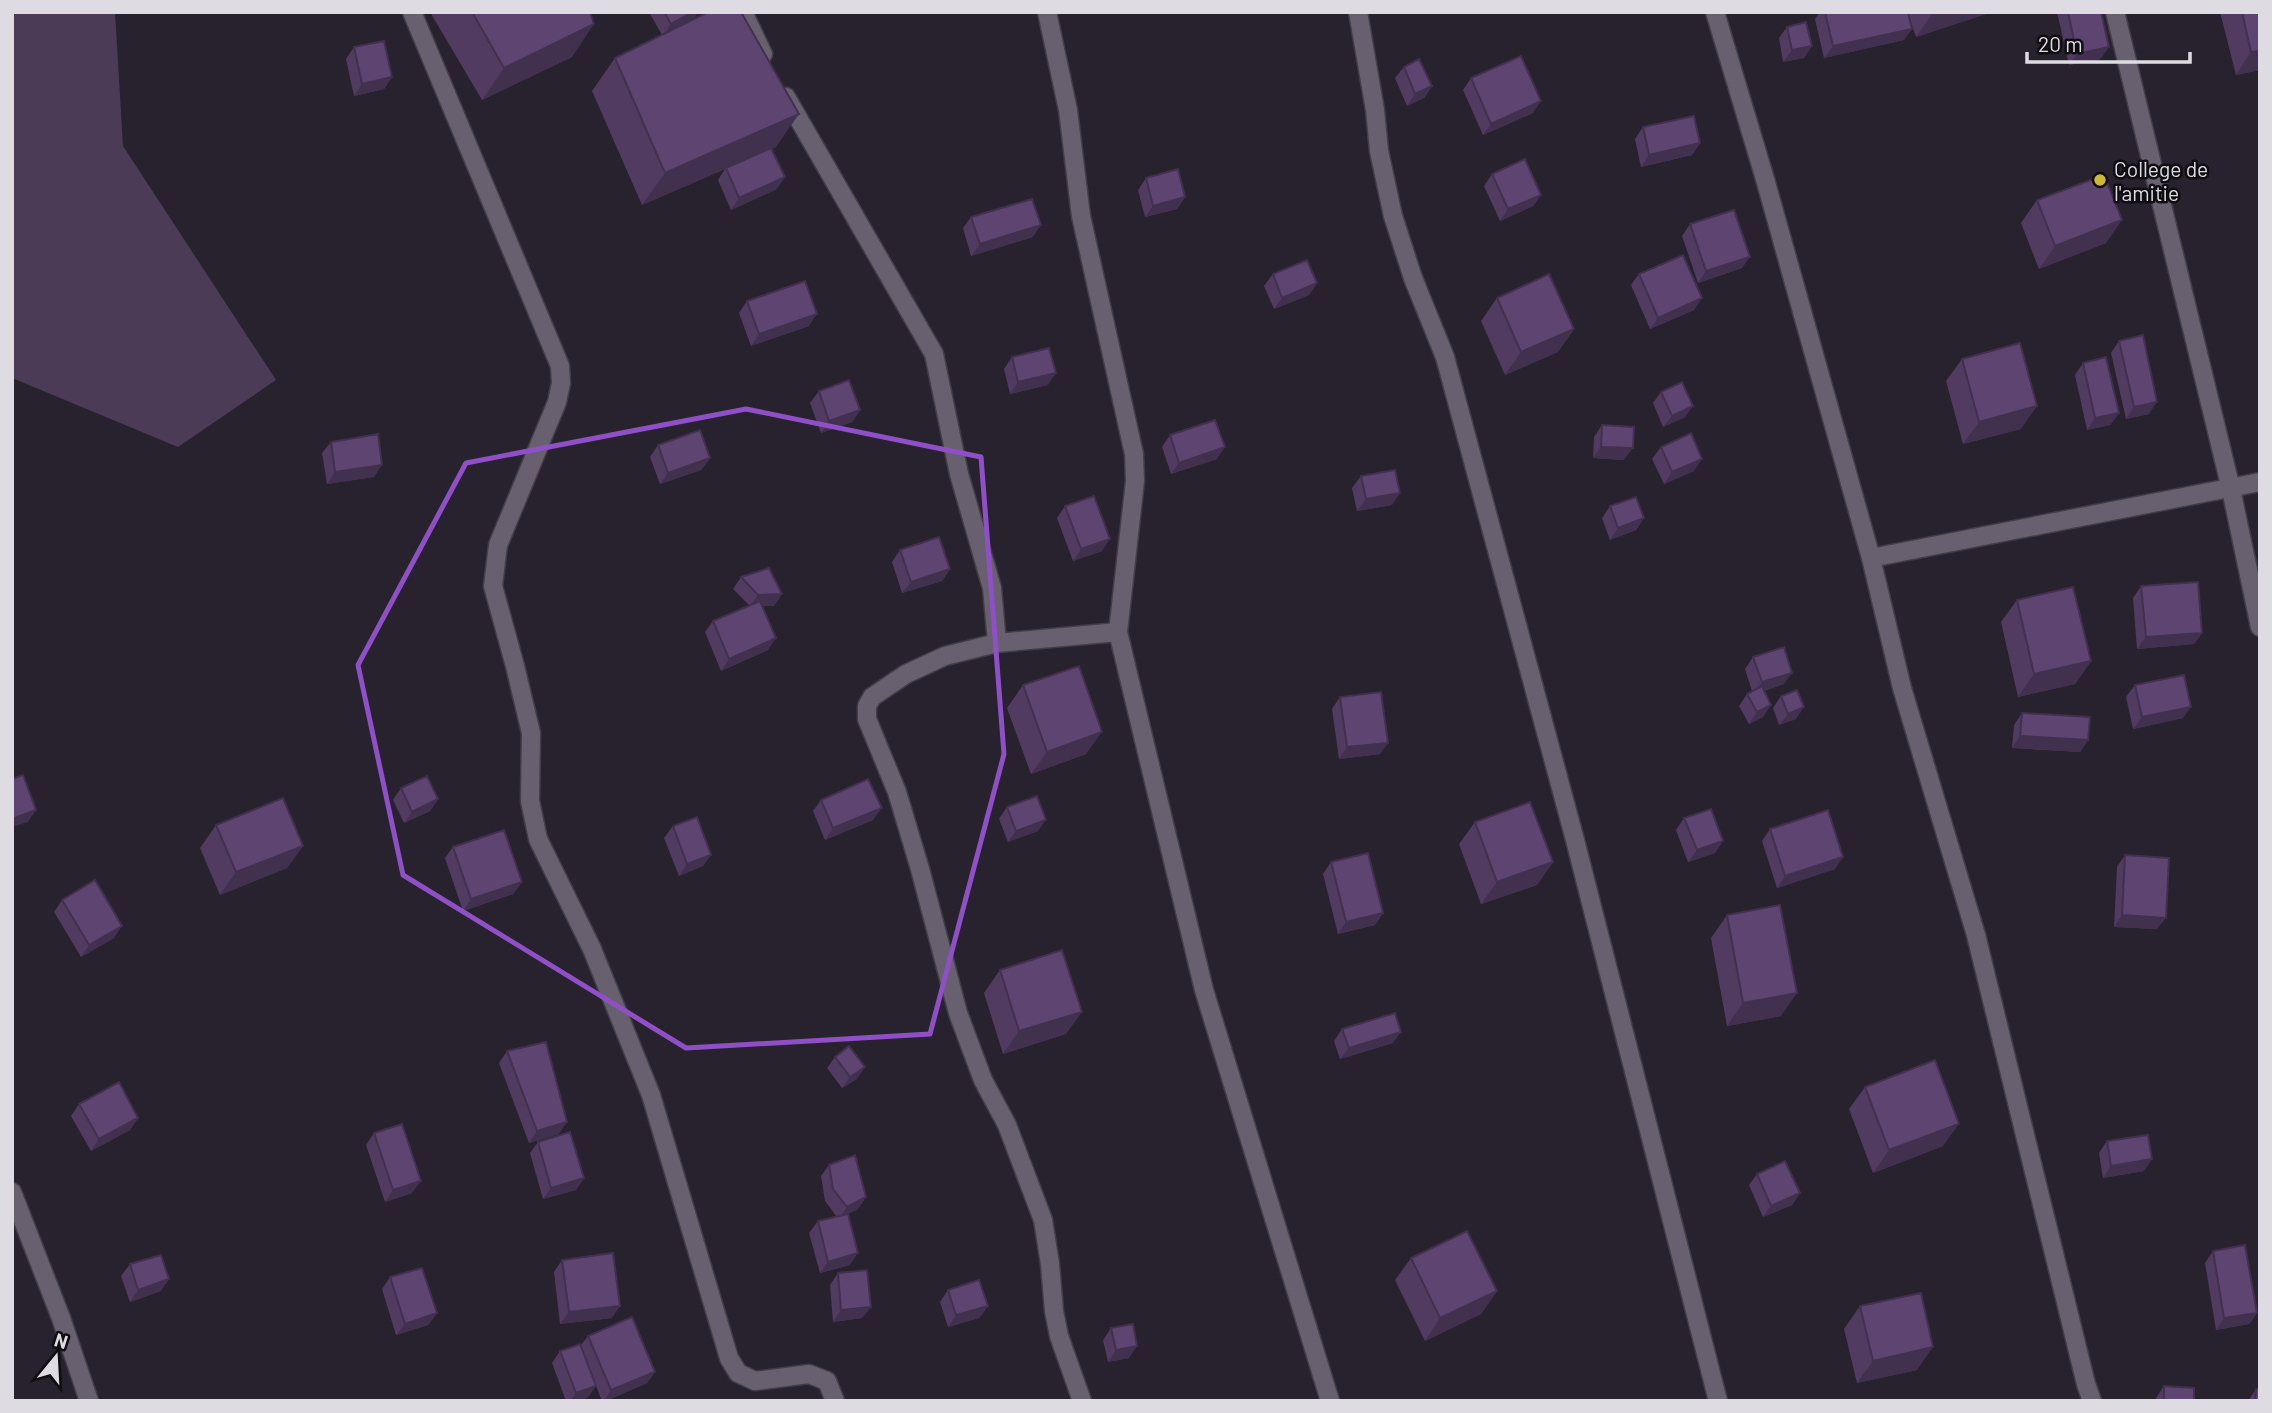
<svg xmlns="http://www.w3.org/2000/svg" width="2272" height="1413" font-family="Barlow,sans-serif">
<style>
.green{fill:#4b3b57}
.lines{fill:none;stroke-linecap:round;stroke-linejoin:round}
.street-casing{stroke:#423d47;stroke-width:21}
.street{stroke:#68606f;stroke-width:18}
.wall{fill:#513b61}
.shaded-wall{fill:#42304f}
.building{fill:#5e4571;stroke:#42304f;stroke-width:2}
.marked{fill:none;stroke:#8f4fc6;stroke-width:5;stroke-linejoin:round}
.poi-dot{fill:#ceb837;stroke:#0f0c12;stroke-width:2.5}
.labels{text-anchor:middle;dominant-baseline:central;stroke-width:5;stroke-linejoin:round;paint-order:stroke}
.poi-label{font-size:21px;fill:#dfdbe3;stroke:#0f0c12;text-anchor:start}
</style>
<rect width="100%" height="100%" fill="#28212e"/>
<!-- green -->
<path class="green" d="M12 12H115L123 146 276 380 178 447 12 378Z"/>
<g class="lines">
<!-- street casing -->
<g class="street-casing">
<g id="street">
<path d="M412 12 560 366 561 383 557 402 498 545 493 586 515 666 531 733 530 801 538 839 592 949 651 1095 729 1358 738 1373 755 1381 809 1374 827 1381 835 1401"/>
<path d="M743 12 763 54"/>
<path d="M1047 12 1068 110 1081 216 1134 454 1135 481 1118 632"/>
<path d="M1358 12 1375 110 1379 151 1393 216 1413 278 1445 357 1575 840 1718 1401"/>
<path d="M1715 12 1765 179 1871 558 1902 688 1976 935 2086 1384 2092 1401"/>
<path d="M2115 12 2231 489 2260 627"/>
<path d="M786 97 934 354 959 474 992 588 997 643 1118 632 1204 990 1330 1401"/>
<path d="M1871 558 2260 482"/>
<path d="M997 643 945 656 906 674 872 697 867 706V719L897 792 920 869 958 1013 983 1080 1007 1125 1043 1220 1050 1264 1054 1311 1059 1336 1082 1401"/>
<path d="M12 1192 61 1318 89 1401"/>
</g>
</g>
<!-- street -->
<use href="#street" class="street"/>
</g>
<!-- wall -->
<g class="wall">
<path d="M430 12H590L572 57 482 100Z"/>
<path d="M649 12H698L695 17 679 26 776 147 772 149 777 189 731 210 718 180 725 169 642 205 592 91 615 58 662 35Z"/>
<path d="M1820 12H1992L1916 37 1910 19 1904 40 1824 58 1815 19Z"/>
<path d="M2057 12H2101L2109 47 2100 59 2069 65Z"/>
<path d="M2220 12H2260V70L2236 75Z"/>
<path d="M1787 27 1812 46 1804 58 1783 62 1779 38Z"/>
<path d="M354 47 392 77 384 89 354 96 346 59Z"/>
<path d="M1404 67 1432 86 1424 98 1407 106 1395 78Z"/>
<path d="M1471 78 1533 113 1483 135 1463 90Z"/>
<path d="M1643 127 1700 143 1692 155 1641 167 1635 139Z"/>
<path d="M1492 174 1541 195 1533 206 1500 221 1484 186Z"/>
<path d="M1146 178 1185 197 1177 209 1145 217 1138 190Z"/>
<path d="M2037 200 2106 243 2039 269 2021 223Z"/>
<path d="M971 217 1033 237 971 256 963 228Z"/>
<path d="M1690 224 1742 268 1698 283 1682 236Z"/>
<path d="M1273 274 1317 283 1309 295 1274 309 1264 286Z"/>
<path d="M1639 274 1694 310 1650 329 1631 285Z"/>
<path d="M1497 298 1574 329 1558 352 1505 375 1481 321Z"/>
<path d="M747 301 809 326 751 346 739 313Z"/>
<path d="M2119 341 2149 414 2126 419 2111 353Z"/>
<path d="M1012 357 1048 385 1010 394 1004 369Z"/>
<path d="M1962 359 2021 429 1963 444 1946 381Z"/>
<path d="M2083 363 2119 413 2110 425 2087 430 2075 375Z"/>
<path d="M819 391 860 410 852 422 821 433 810 403Z"/>
<path d="M1661 392 1685 417 1663 427 1653 403Z"/>
<path d="M1602 425 1624 460 1593 458 1594 437Z"/>
<path d="M1170 435 1217 459 1171 474 1162 447Z"/>
<path d="M331 442 374 477 327 484 322 453Z"/>
<path d="M658 445 710 458 701 470 660 484 650 457Z"/>
<path d="M1661 447 1694 471 1664 484 1652 459Z"/>
<path d="M1361 476 1392 505 1357 511 1352 488Z"/>
<path d="M1065 506 1102 551 1073 561 1057 518Z"/>
<path d="M1610 506 1644 518 1636 530 1610 540 1602 518Z"/>
<path d="M900 550 950 569 942 581 902 593 892 562Z"/>
<path d="M741 577 782 594 774 606H762L768 650 721 671 705 632 713 621 749 605 733 589Z"/>
<path d="M2141 586 2202 633 2194 644 2137 649 2133 598Z"/>
<path d="M2017 600 2091 661 2075 684 2018 697 2001 622Z"/>
<path d="M1753 657 1784 684 1764 691 1763 717 1749 724 1739 706 1747 694 1752 691 1745 669Z"/>
<path d="M1023 685 1086 754 1031 774 1007 708Z"/>
<path d="M2135 685 2183 718 2133 729 2126 697Z"/>
<path d="M1781 696 1796 719 1779 725 1773 708Z"/>
<path d="M1340 697 1380 754 1339 759 1332 709Z"/>
<path d="M2022 713 2088 740 2080 752 2012 748 2014 725Z"/>
<path d="M401 788 438 799 430 811 404 823 393 800Z"/>
<path d="M821 800 873 820 825 840 813 811Z"/>
<path d="M1007 807 1038 831 1008 842 999 819Z"/>
<path d="M1684 818 1715 853 1688 862 1676 830Z"/>
<path d="M1475 822 1553 862 1537 885 1481 904 1459 844Z"/>
<path d="M216 825 303 846 287 868 220 895 200 848Z"/>
<path d="M673 826 711 855 703 866 679 876 664 838Z"/>
<path d="M1770 829 1835 869 1777 888 1762 841Z"/>
<path d="M453 847 522 882 513 894 463 911 445 858Z"/>
<path d="M2125 855 2157 929 2114 927 2117 867Z"/>
<path d="M1331 862 1383 913 1375 925 1338 934 1323 874Z"/>
<path d="M62 900 114 938 81 957 54 912Z"/>
<path d="M1727 915 1781 1016 1727 1026 1711 938Z"/>
<path d="M1000 970 1066 1034 1003 1054 984 993Z"/>
<path d="M1342 1029 1393 1043 1340 1059 1334 1041Z"/>
<path d="M507 1051 559 1134 529 1143 499 1063Z"/>
<path d="M835 1057 857 1079 842 1088 827 1068Z"/>
<path d="M1865 1087 1943 1146 1873 1173 1849 1109Z"/>
<path d="M79 1104 138 1118 130 1130 91 1151 71 1116Z"/>
<path d="M374 1133 412 1193 385 1202 366 1145Z"/>
<path d="M2107 1141 2144 1171 2103 1178 2099 1153Z"/>
<path d="M538 1142 584 1178 576 1190 543 1199 530 1153Z"/>
<path d="M829 1165 866 1197 858 1209 848 1214 850 1265 820 1273 809 1233 818 1221 837 1217 825 1201 821 1176Z"/>
<path d="M1757 1174 1800 1193 1792 1205 1763 1217 1749 1185Z"/>
<path d="M2213 1251 2257 1313 2249 1324 2216 1330 2205 1263Z"/>
<path d="M1411 1258 1497 1291 1481 1314 1425 1341 1395 1280Z"/>
<path d="M562 1260 612 1318 560 1324 554 1272Z"/>
<path d="M130 1264 161 1291 130 1302 121 1276Z"/>
<path d="M838 1273 871 1307 862 1318 833 1322 830 1285Z"/>
<path d="M390 1277 437 1313 428 1325 396 1335 382 1289Z"/>
<path d="M948 1290 988 1306 979 1318 948 1327 940 1302Z"/>
<path d="M1860 1306 1917 1370 1857 1383 1844 1329Z"/>
<path d="M1111 1328 1129 1358 1108 1362 1103 1340Z"/>
<path d="M588 1336 655 1372 647 1383 606 1401H602L596 1386 588 1397 579 1401H566L552 1363 560 1351 581 1345Z"/>
<path d="M2164 1386 2194 1401H2156V1398Z"/>
<path d="M2256 1389 2260 1401H2248Z"/>
</g>
<!-- shaded-wall -->
<g class="shaded-wall">
<path d="M692 12H698L695 17 663 36 671 24Z"/>
<path d="M1937 12H1992L1916 37 1932 14Z"/>
<path d="M594 24 572 57 482 100 504 68Z"/>
<path d="M1912 29 1904 40 1824 58 1833 46Z"/>
<path d="M1812 46 1804 58 1783 62 1792 50Z"/>
<path d="M2109 47 2100 59 2069 65 2077 54Z"/>
<path d="M2260 51V70L2236 75 2251 52Z"/>
<path d="M392 77 384 89 354 96 362 84Z"/>
<path d="M1432 86 1424 98 1407 106 1415 94Z"/>
<path d="M1541 101 1533 113 1483 135 1491 124Z"/>
<path d="M799 114 776 147 642 205 665 173Z"/>
<path d="M1700 143 1692 155 1641 167 1649 155Z"/>
<path d="M785 177 777 189 731 210 739 198Z"/>
<path d="M1541 195 1533 206 1500 221 1508 209Z"/>
<path d="M1185 197 1177 209 1145 217 1153 206Z"/>
<path d="M2122 220 2106 243 2039 269 2055 246Z"/>
<path d="M1041 225 1033 237 971 256 980 244Z"/>
<path d="M1750 257 1742 268 1698 283 1706 271Z"/>
<path d="M1317 283 1309 295 1274 309 1282 298Z"/>
<path d="M1702 298 1694 310 1650 329 1658 318Z"/>
<path d="M817 314 809 326 751 346 759 334Z"/>
<path d="M1574 329 1558 352 1505 375 1521 352Z"/>
<path d="M1056 373 1048 385 1010 394 1018 382Z"/>
<path d="M2157 402 2149 414 2126 419 2134 407Z"/>
<path d="M1693 406 1685 417 1663 427 1672 416Z"/>
<path d="M2037 406 2021 429 1963 444 1979 422Z"/>
<path d="M860 410 852 422 821 433 829 421Z"/>
<path d="M2119 413 2110 425 2087 430 2095 418Z"/>
<path d="M1225 447 1217 459 1171 474 1179 463Z"/>
<path d="M1601 447 1633 448 1624 460 1593 458Z"/>
<path d="M710 458 701 470 660 484 668 473Z"/>
<path d="M1702 459 1694 471 1664 484 1672 472Z"/>
<path d="M382 465 374 477 327 484 335 472Z"/>
<path d="M1400 493 1392 505 1357 511 1366 499Z"/>
<path d="M1644 518 1636 530 1610 540 1618 528Z"/>
<path d="M1110 539 1102 551 1073 561 1081 549Z"/>
<path d="M950 569 942 581 902 593 911 582Z"/>
<path d="M782 594 774 606H750L758 595Z"/>
<path d="M2202 633 2194 644 2137 649 2146 637Z"/>
<path d="M776 638 768 650 721 671 729 659Z"/>
<path d="M2091 661 2075 684 2018 697 2034 674Z"/>
<path d="M1792 673 1784 684 1753 694 1762 682Z"/>
<path d="M1771 705 1763 717 1749 724 1757 712Z"/>
<path d="M1804 707 1796 719 1779 725 1788 714Z"/>
<path d="M2191 707 2183 718 2133 729 2142 717Z"/>
<path d="M1102 732 1086 754 1031 774 1047 752Z"/>
<path d="M2020 736 2088 740 2080 752 2012 748Z"/>
<path d="M1388 743 1380 754 1339 759 1347 747Z"/>
<path d="M438 799 430 811 404 823 412 812Z"/>
<path d="M882 808 873 820 825 840 833 828Z"/>
<path d="M36 810 28 822 12 827V819Z"/>
<path d="M1046 820 1038 831 1008 842 1016 831Z"/>
<path d="M1723 841 1715 853 1688 862 1697 850Z"/>
<path d="M303 846 287 868 220 895 236 872Z"/>
<path d="M711 855 703 866 679 876 687 864Z"/>
<path d="M1843 857 1835 869 1777 888 1785 876Z"/>
<path d="M1553 862 1537 885 1481 904 1497 882Z"/>
<path d="M522 882 513 894 463 911 471 899Z"/>
<path d="M1383 913 1375 925 1338 934 1346 922Z"/>
<path d="M2122 915 2166 918 2157 929 2114 927Z"/>
<path d="M122 926 114 938 81 957 89 945Z"/>
<path d="M1797 993 1781 1016 1727 1026 1743 1003Z"/>
<path d="M1082 1012 1066 1034 1003 1054 1019 1031Z"/>
<path d="M1401 1032 1393 1043 1340 1059 1349 1048Z"/>
<path d="M865 1067 857 1079 842 1088 850 1077Z"/>
<path d="M138 1118 130 1130 91 1151 99 1139Z"/>
<path d="M567 1122 559 1134 529 1143 537 1131Z"/>
<path d="M1959 1124 1943 1146 1873 1173 1889 1150Z"/>
<path d="M2152 1159 2144 1171 2103 1178 2111 1166Z"/>
<path d="M584 1178 576 1190 543 1199 551 1188Z"/>
<path d="M421 1181 412 1193 385 1202 393 1190Z"/>
<path d="M1800 1193 1792 1205 1763 1217 1771 1206Z"/>
<path d="M866 1197 858 1209 839 1219 847 1207Z"/>
<path d="M858 1253 850 1265 820 1273 828 1262Z"/>
<path d="M169 1279 161 1291 130 1302 138 1290Z"/>
<path d="M1497 1291 1481 1314 1425 1341 1440 1318Z"/>
<path d="M620 1306 612 1318 560 1324 569 1312Z"/>
<path d="M988 1306 979 1318 948 1327 956 1315Z"/>
<path d="M871 1307 862 1318 833 1322 841 1310Z"/>
<path d="M437 1313 428 1325 396 1335 405 1324Z"/>
<path d="M2257 1313 2249 1324 2216 1330 2224 1318Z"/>
<path d="M1137 1346 1129 1358 1108 1362 1116 1350Z"/>
<path d="M1933 1347 1917 1370 1857 1383 1873 1361Z"/>
<path d="M655 1372 647 1383 606 1401H604L611 1390Z"/>
<path d="M596 1386 588 1397 579 1401H570L576 1393Z"/>
</g>
<!-- building -->
<g class="building">
<path d="M472 12H590L594 24 504 68Z"/>
<path d="M664 12H692L671 24Z"/>
<path d="M708 12H741L799 114 665 173 615 58Z"/>
<path d="M1825 12H1908L1912 29 1833 46Z"/>
<path d="M2068 12H2101L2109 47 2077 54Z"/>
<path d="M2242 12H2260V51L2251 52Z"/>
<path d="M1806 22 1812 46 1792 50 1787 27Z"/>
<path d="M384 41 392 77 362 84 354 47Z"/>
<path d="M1521 56 1541 101 1491 124 1471 78Z"/>
<path d="M1419 59 1432 86 1415 94 1404 67Z"/>
<path d="M1694 116 1700 143 1649 155 1643 127Z"/>
<path d="M771 148 785 177 739 198 726 168Z"/>
<path d="M1525 159 1541 195 1508 209 1492 174Z"/>
<path d="M1178 169 1185 197 1153 206 1146 178Z"/>
<path d="M2104 175 2122 220 2055 246 2037 200Z"/>
<path d="M1032 199 1041 225 980 244 971 217Z"/>
<path d="M1734 210 1750 257 1706 271 1690 224Z"/>
<path d="M1683 255 1702 298 1658 318 1639 274Z"/>
<path d="M1307 260 1317 283 1282 298 1273 274Z"/>
<path d="M1549 274 1574 329 1521 352 1497 298Z"/>
<path d="M805 281 817 314 759 334 747 301Z"/>
<path d="M2143 335 2157 402 2134 407 2119 341Z"/>
<path d="M2020 343 2037 406 1979 422 1962 359Z"/>
<path d="M1049 348 1056 373 1018 382 1012 357Z"/>
<path d="M2106 357 2119 413 2095 418 2083 363Z"/>
<path d="M849 380 860 410 829 421 819 391Z"/>
<path d="M1682 382 1693 406 1672 416 1661 392Z"/>
<path d="M1215 420 1225 447 1179 463 1170 435Z"/>
<path d="M1602 425 1634 427 1633 448 1601 447Z"/>
<path d="M700 430 710 458 668 473 658 445Z"/>
<path d="M1691 433 1702 459 1672 472 1661 447Z"/>
<path d="M378 434 382 465 335 472 331 442Z"/>
<path d="M1395 470 1400 493 1366 499 1361 476Z"/>
<path d="M1094 496 1110 539 1081 549 1065 506Z"/>
<path d="M1636 497 1644 518 1618 528 1610 506Z"/>
<path d="M939 537 950 569 911 582 900 550Z"/>
<path d="M769 568 782 594 758 595 741 577Z"/>
<path d="M2198 582 2202 633 2146 637 2141 586Z"/>
<path d="M2073 587 2091 661 2034 674 2017 600Z"/>
<path d="M760 601 776 638 729 659 713 621Z"/>
<path d="M1784 647 1792 673 1762 682 1753 657Z"/>
<path d="M1079 666 1102 732 1047 752 1023 685Z"/>
<path d="M2184 675 2191 707 2142 717 2135 685Z"/>
<path d="M1762 686 1771 705 1757 712 1747 694Z"/>
<path d="M1797 690 1804 707 1788 714 1781 696Z"/>
<path d="M1381 692 1388 743 1347 747 1340 697Z"/>
<path d="M2022 713 2090 717 2088 740 2020 736Z"/>
<path d="M23 775 36 810 12 819V779Z"/>
<path d="M427 776 438 799 412 812 401 788Z"/>
<path d="M868 779 882 808 833 828 821 800Z"/>
<path d="M1037 796 1046 820 1016 831 1007 807Z"/>
<path d="M283 798 303 846 236 872 216 825Z"/>
<path d="M1530 802 1553 862 1497 882 1475 822Z"/>
<path d="M1711 809 1723 841 1697 850 1684 818Z"/>
<path d="M1828 810 1843 857 1785 876 1770 829Z"/>
<path d="M697 817 711 855 687 864 673 826Z"/>
<path d="M504 830 522 882 471 899 453 847Z"/>
<path d="M1368 853 1383 913 1346 922 1331 862Z"/>
<path d="M2125 855 2169 858 2166 918 2122 915Z"/>
<path d="M95 880 122 926 89 945 62 900Z"/>
<path d="M1780 905 1797 993 1743 1003 1727 915Z"/>
<path d="M1062 950 1082 1012 1019 1031 1000 970Z"/>
<path d="M1395 1013 1401 1032 1349 1048 1342 1029Z"/>
<path d="M546 1042 567 1122 537 1131 507 1051Z"/>
<path d="M849 1046 865 1067 850 1077 835 1057Z"/>
<path d="M1935 1060 1959 1124 1889 1150 1865 1087Z"/>
<path d="M119 1082 138 1118 99 1139 79 1104Z"/>
<path d="M402 1124 421 1181 393 1190 374 1133Z"/>
<path d="M570 1132 584 1178 551 1188 538 1142Z"/>
<path d="M2148 1135 2152 1159 2111 1166 2107 1141Z"/>
<path d="M855 1155 866 1197 847 1207 833 1189 829 1165Z"/>
<path d="M1785 1161 1800 1193 1771 1206 1757 1174Z"/>
<path d="M848 1214 858 1253 828 1262 818 1221Z"/>
<path d="M1467 1231 1497 1291 1440 1318 1411 1258Z"/>
<path d="M2245 1245 2257 1313 2224 1318 2213 1251Z"/>
<path d="M613 1253 620 1306 569 1312 562 1260Z"/>
<path d="M161 1255 169 1279 138 1290 130 1264Z"/>
<path d="M422 1268 437 1313 405 1324 390 1277Z"/>
<path d="M867 1270 871 1307 841 1310 838 1273Z"/>
<path d="M979 1280 988 1306 956 1315 948 1290Z"/>
<path d="M1921 1293 1933 1347 1873 1361 1860 1306Z"/>
<path d="M632 1317 655 1372 611 1390 588 1336Z"/>
<path d="M1133 1324 1137 1346 1116 1350 1111 1328Z"/>
<path d="M580 1344 596 1386 576 1393 560 1351Z"/>
<path d="M2164 1386 2194 1388V1401H2164Z"/>
<path d="M2256 1389H2260V1401H2255Z"/>
</g>
<!-- marked area -->
<path class="marked" d="M746 409 981 457 1004 754 930 1034 686 1048 403 875 358 665 466 463Z"/>
<!-- markers -->
<circle class="poi-dot" cx="2100" cy="180" r="7"/>
<g class="labels">
<!-- poi labels -->
<g class="poi-label">
<text x="2114" y="168">College de<tspan x="2114" dy="24">l'amitie</tspan></text>
</g>
</g>
<!-- border -->
<rect width="2272" height="1413" fill="none" stroke="#dfdbe3" stroke-width="28"/>
<!-- north arrow -->
<g transform="translate(56 1357) rotate(18)" stroke="#0f0c12" stroke-width="5" paint-order="stroke">
<path d="M0-5L12 26L0 18L-12 26Z" fill="#dfdbe3"/>
<text y="-10" font-size="19" font-weight="bold" text-anchor="middle" fill="#dfdbe3">N</text>
</g>
<!-- scale -->
<path d="M2027 52v10h163v-10" fill="none" stroke="#dfdbe3" stroke-width="3.5"/>
<text x="2038" y="52" font-size="21" fill="#dfdbe3" stroke="#0f0c12" stroke-width="5" paint-order="stroke">20 m</text>
</svg>
